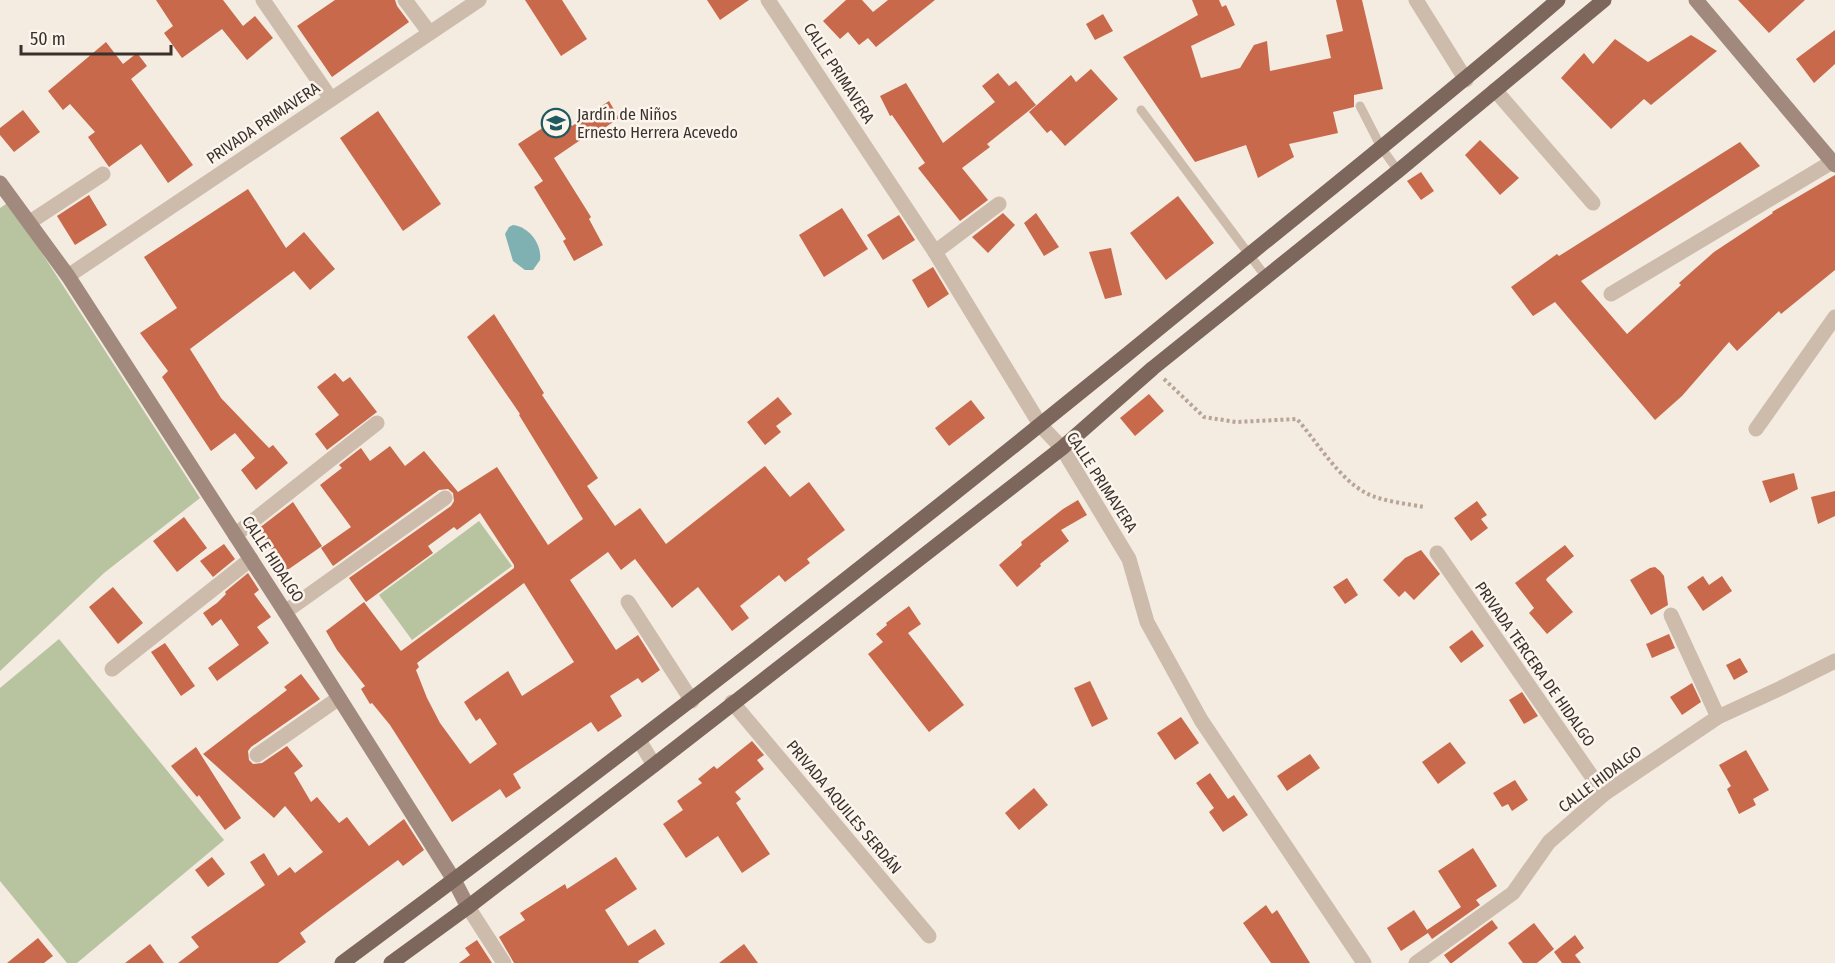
<svg xmlns="http://www.w3.org/2000/svg" width="1835" height="963" font-family="'Fira Sans Condensed',sans-serif">
<style>
.green{fill:#b8c4a0}
.water{fill:#7fb0b2}
.building{fill:#c8694b;fill-rule:evenodd}
.lines{fill:none;stroke-linecap:round;stroke-linejoin:round}
.path{stroke:#b9a596;stroke-width:4;stroke-dasharray:3 3;stroke-linecap:butt}
.lane{stroke:#cdbbac;stroke-width:9}
.street{stroke:#cdbbac;stroke-width:15}
.secondary{stroke:#a18a7d;stroke-width:15}
.primary{stroke:#7d675c;stroke-width:15}
.labels{text-anchor:middle;dominant-baseline:central;stroke-width:5;stroke-linejoin:round;paint-order:stroke}
.street-label{font-size:16px;fill:#3b302b;stroke:#fbf5ee}
.poi-label{font-size:16px;fill:#3b302b;stroke:#fbf5ee;text-anchor:start}
</style>
<rect width="100%" height="100%" fill="#f4ebe1"/>
<!-- green -->
<g class="green">
<path d="M9 202 200 498 104 573 0 671V208Z"/>
<path d="M479 521 512 566 412 640 379 595Z"/>
<path d="M59 639 224 840 77 963H67L0 881V688Z"/>
</g>
<!-- water -->
<path class="water" d="M513 225C530 227 542 245 540 260L533 270H525L513 261 505 234 509 227Z"/>
<!-- building -->
<g class="building">
<path d="M156 0H223L243 26 255 16 273 38 247 60 222 29 182 58 164 33 173 26Z"/>
<path d="M335 0H395L397 6 409 22 332 77 297 26Z"/>
<path d="M525 0H562L587 39 561 56Z"/>
<path d="M707 0H749L720 20Z"/>
<path d="M846 0H862L873 12 888 0H935L876 47 868 38 859 45 848 32 840 39 823 21Z"/>
<path d="M1192 0H1219L1222 7 1226 5 1235 25 1191 46 1201 78 1240 68 1254 45 1267 41 1270 71 1331 58 1326 35 1343 31 1336 0H1362L1383 89 1354 95V107L1333 112 1338 133 1289 144 1294 157 1258 178 1246 145 1195 162 1123 57 1198 15Z"/>
<path d="M1738 0H1805L1769 33Z"/>
<path d="M1103 14 1113 31 1095 40 1086 24Z"/>
<path d="M1835 30V64L1814 83 1796 59Z"/>
<path d="M1691 35 1717 51 1651 105 1644 99 1611 129 1561 78 1584 53 1593 64 1615 39 1648 62Z"/>
<path d="M106 42 123 64 137 53 147 66 131 79 193 165 168 183 141 144 109 167 88 137 95 132 70 104 63 110 48 91Z"/>
<path d="M1091 69 1118 99 1065 146 1051 130 1047 133 1029 112 1071 75 1076 82Z"/>
<path d="M998 73 1009 86 1016 81 1036 105 987 144 990 147 962 168 988 200 960 221 918 168 925 163 892 115 890 116 880 96 906 83 943 143 995 102 982 86Z"/>
<path d="M609 101 619 118 600 131 598 128 554 158 591 217 589 219 603 245 574 261 563 241 566 239 534 187 543 181 518 144 564 114 572 126Z"/>
<path d="M23 110 40 132 14 152 0 135V128Z"/>
<path d="M378 111 441 204 403 231 340 138Z"/>
<path d="M1480 140 1519 178 1500 195 1465 155Z"/>
<path d="M1740 142 1760 166 1581 281 1627 334 1681 285 1679 283 1714 252 1773 213 1772 212 1835 175V270L1781 314 1779 311 1737 351 1729 342 1682 396 1655 420 1555 302 1533 316 1511 287 1557 254 1559 256Z"/>
<path d="M1421 172 1434 191 1421 200 1407 181Z"/>
<path d="M248 189 286 248 304 232 335 269 310 290 294 271 190 349 221 398 269 448 273 445 288 463 256 490 241 470 255 458 235 433 211 451 162 377 168 371 140 333 177 308 144 257Z"/>
<path d="M89 195 107 225 75 245 57 216Z"/>
<path d="M1178 196 1214 243 1166 280 1130 233Z"/>
<path d="M842 208 868 249 824 277 799 235Z"/>
<path d="M1003 213 1015 225 988 253 972 237Z"/>
<path d="M1036 213 1059 247 1044 256 1024 223Z"/>
<path d="M899 215 915 240 883 260 867 235Z"/>
<path d="M1111 248 1122 295 1105 299 1089 252Z"/>
<path d="M933 267 949 294 928 308 912 280Z"/>
<path d="M494 314 544 393 542 395 598 478 587 486 615 526 640 508 666 544 765 466 790 497 809 482 845 530 807 559 810 563 785 582 779 575 740 606 749 618 732 631 698 587 672 608 635 559 621 570 608 552 570 580 616 650 638 635 660 670 642 683 638 678 610 696 622 716 598 732 591 722 513 774 521 788 506 798 500 789 452 822 390 725 372 703 370 704 361 689 365 686 337 650 326 631 364 602 401 651 514 568V565L480 513 457 530 454 527 428 546 433 553 366 602 349 578 451 506 454 501 453 493 448 489 439 490 333 566 321 548 351 527 320 485 342 468 339 465 361 448 370 461 390 446 405 466 424 451 458 492 497 467 548 545 583 519 519 415 520 414 467 337ZM524 583 574 662 522 696 508 671 464 702 476 721 480 718 497 744 470 764 440 723 427 698 416 670 419 667 417 663Z"/>
<path d="M335 373 343 382 350 377 377 412 327 450 315 434 339 415 317 387Z"/>
<path d="M1149 394 1164 411 1135 436 1120 418Z"/>
<path d="M778 397 792 414 776 426 781 432 765 445 747 422Z"/>
<path d="M971 400 985 418 949 446 935 428Z"/>
<path d="M1794 473 1798 489 1770 503 1762 481Z"/>
<path d="M1835 491V516L1818 524 1811 497Z"/>
<path d="M1078 500 1087 515 1061 530 1069 541 1040 564 1041 566 1017 587 999 565 1022 545 1021 542 1063 509Z"/>
<path d="M1477 501 1487 515 1481 519 1488 528 1471 541 1454 518Z"/>
<path d="M293 502 322 546 286 571 258 529Z"/>
<path d="M184 517 207 548 177 572 153 541Z"/>
<path d="M224 544 235 559 213 577 200 561Z"/>
<path d="M1565 545 1574 556 1547 578 1546 580 1573 612 1547 634 1529 613 1534 608 1515 583Z"/>
<path d="M1421 550 1440 574 1414 600 1405 591 1399 597 1383 580 1405 558Z"/>
<path d="M1655 567 1660 571 1664 576 1668 605 1651 615 1630 580 1650 568Z"/>
<path d="M248 573 259 590 254 594 271 617 257 627 269 643 217 681 208 668 239 645 221 619 212 626 203 613 217 603 226 594 225 592Z"/>
<path d="M1703 576 1709 585 1722 576 1732 591 1703 611 1687 587Z"/>
<path d="M1347 578 1358 595 1345 604 1333 587Z"/>
<path d="M113 587 143 623 118 644 89 607Z"/>
<path d="M909 606 921 624 908 633 964 705 929 732 868 654 883 642 876 634 887 625 886 623Z"/>
<path d="M1472 630 1484 646 1461 663 1449 647Z"/>
<path d="M1669 634 1675 648 1652 658 1646 644Z"/>
<path d="M165 643 195 686 181 696 151 652Z"/>
<path d="M1740 658 1748 672 1734 680 1726 665Z"/>
<path d="M301 674 320 699 251 747 248 751 249 760 253 764 262 763 287 746 303 766 294 773 311 802 317 797 339 823 347 817 369 846 404 819 424 850 403 866 398 860 325 914 300 933 306 942 278 963H178L199 947 191 937 265 885 250 862 264 853 278 876 290 867 295 873 323 852 285 806 274 818 203 754 287 690 284 687Z"/>
<path d="M1090 681 1108 719 1092 727 1074 688Z"/>
<path d="M1692 683 1701 702 1682 715 1670 697Z"/>
<path d="M1522 692 1538 716 1524 724 1509 700Z"/>
<path d="M1181 717 1199 743 1175 760 1157 733Z"/>
<path d="M752 741 764 755 757 760 764 769 735 792 741 799 736 803 770 854 742 873 718 836 686 858 663 824 683 810 677 801 702 783 698 779 714 766 717 769Z"/>
<path d="M1450 742 1466 763 1438 784 1422 762Z"/>
<path d="M196 747 241 818 225 830 199 795 197 797 171 766Z"/>
<path d="M1746 750 1769 790 1753 799 1756 805 1739 814 1727 789 1731 786 1719 765Z"/>
<path d="M1310 754 1320 768 1287 791 1277 776Z"/>
<path d="M1210 773 1228 799 1234 795 1248 815 1223 832 1209 812 1214 808 1196 783Z"/>
<path d="M1515 780 1528 800 1512 811 1508 804 1502 807 1493 793Z"/>
<path d="M1034 788 1048 805 1019 830 1005 813Z"/>
<path d="M1473 848 1497 886 1476 900 1480 905 1432 939 1428 933 1401 951 1387 928 1414 910 1427 930 1461 907 1438 871Z"/>
<path d="M212 857 225 874 208 887 195 870Z"/>
<path d="M616 857 637 889 605 910 628 946 655 929 665 944 638 961 639 963H514L499 937 525 920 520 913 565 884 567 889Z"/>
<path d="M1266 905 1272 914 1277 910 1310 963H1271L1243 923Z"/>
<path d="M1492 920 1498 928 1452 963H1450L1444 955Z"/>
<path d="M1534 923 1554 949 1537 963H1523L1508 943Z"/>
<path d="M1575 935 1584 948 1575 955 1581 963H1562L1554 952Z"/>
<path d="M38 938 53 956 44 963H7Z"/>
<path d="M477 940 492 963H459L470 955 465 948Z"/>
<path d="M150 944 164 963H125Z"/>
<path d="M744 944 758 963H719Z"/>
</g>
<g class="lines">
<!-- path -->
<path class="path" d="M1164 379 1204 417 1236 422 1297 419C1317 442 1339 479 1366 493 1381 501 1407 504 1424 507"/>
<!-- lane -->
<g class="lane">
<path d="M1360 106 1381 147 1398 171"/>
<path d="M1141 110 1266 277"/>
</g>
<!-- street -->
<g class="street">
<path d="M263 0 331 99"/>
<path d="M405 0 429 32"/>
<path d="M768 0 935 252 1041 426 1062 448 1129 559 1147 622 1201 720 1364 963"/>
<path d="M1416 0 1466 80"/>
<path d="M1495 90 1593 203"/>
<path d="M30 222 103 174"/>
<path d="M935 252 999 204"/>
<path d="M68 276 479 0"/>
<path d="M1611 294 1832 162"/>
<path d="M1756 429 1835 317"/>
<path d="M235 535 377 423"/>
<path d="M1437 553 1604 794"/>
<path d="M628 602 692 701"/>
<path d="M285 612 445 498"/>
<path d="M1671 615 1718 717"/>
<path d="M112 669 251 559"/>
<path d="M732 702 929 936"/>
<path d="M639 740 654 765"/>
<path d="M257 755 339 698"/>
<path d="M468 907 504 963"/>
<path d="M1416 963 1513 893 1549 842 1604 794 1718 717 1781 688 1835 661"/>
</g>
<!-- secondary -->
<g class="secondary">
<path d="M1696 0 1835 165"/>
<path d="M0 183 68 276 285 612 454 880 468 907"/>
</g>
<!-- primary -->
<g class="primary">
<path d="M342 963C647 738 946 504 1239 263 1346 176 1454 90 1558 0"/>
<path d="M391 963 468 907 654 765 1062 448 1153 368 1398 171 1604 0"/>
</g>
</g>
<!-- icons -->
<defs>
<g id="school-ring" transform="scale(1.5)"><circle r="9.5" fill="#fbf5ee" stroke="#1f5a5e" stroke-width="1.5"/><path d="M0-5L7-2L0 1L-7-2ZM-4 1L0 2.5L4 1V4Q0 6-4 4Z" fill="#1f5a5e"/></g>
</defs>
<g fill-rule="evenodd">
<use href="#school-ring" x="556" y="123"/>
</g>
<g class="labels">
<!-- street labels -->
<g class="street-label">
<text transform="translate(839 73) rotate(57)">CALLE PRIMAVERA</text>
<text transform="translate(263 123) rotate(-34)">PRIVADA PRIMAVERA</text>
<text transform="translate(1102 482) rotate(57)">CALLE PRIMAVERA</text>
<text transform="translate(273 559) rotate(57)">CALLE HIDALGO</text>
<text transform="translate(1535 664) rotate(55)">PRIVADA TERCERA DE HIDALGO</text>
<text transform="translate(1600 779) rotate(-37)">CALLE HIDALGO</text>
<text transform="translate(844 807) rotate(50)">PRIVADA AQUILES SERDÁN</text>
</g>
<!-- poi labels -->
<g class="poi-label">
<text x="577" y="114">Jardín de Niños<tspan x="577" dy="18">Ernesto Herrera Acevedo</tspan></text>
</g>
</g>
<!-- scale -->
<path d="M21 45v9h150v-9" fill="none" stroke="#3b302b" stroke-width="3"/>
<text x="30" y="45" font-size="18" fill="#3b302b" stroke="#fbf5ee" stroke-width="4.5" paint-order="stroke">50 m</text>
</svg>
